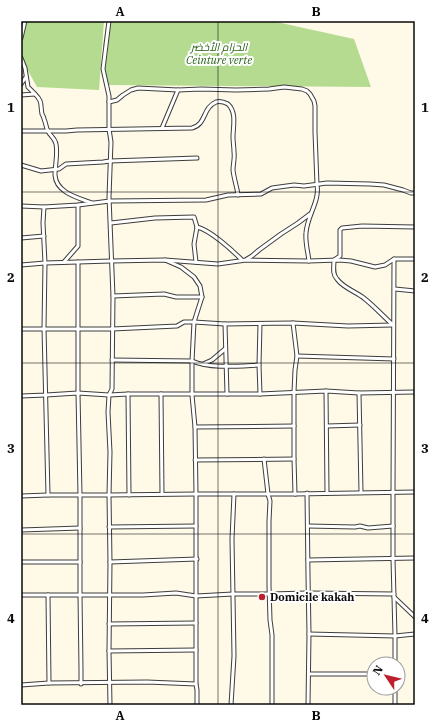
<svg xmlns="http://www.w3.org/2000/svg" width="436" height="726" font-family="'IBM Plex Serif',Cairo,serif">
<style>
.forest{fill:#b5db90}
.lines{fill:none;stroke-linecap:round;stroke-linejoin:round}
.street-casing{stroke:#3d3d3d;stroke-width:5}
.street{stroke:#fff;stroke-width:3}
.grid{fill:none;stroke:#0a0a0a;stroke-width:1;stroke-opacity:0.55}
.poi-dot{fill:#be1f2e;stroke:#fff;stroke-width:1.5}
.labels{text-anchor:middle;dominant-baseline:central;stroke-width:4;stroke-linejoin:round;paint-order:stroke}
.park-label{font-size:11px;font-style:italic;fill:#2c631a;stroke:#fff}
.poi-label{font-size:11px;font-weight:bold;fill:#0a0a0a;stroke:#fff;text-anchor:start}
.neatline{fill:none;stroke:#0a0a0a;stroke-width:1.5}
.grid-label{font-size:13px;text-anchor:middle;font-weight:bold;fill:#0a0a0a}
</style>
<rect width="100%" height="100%" fill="#fff9e8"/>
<!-- forest -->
<g class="forest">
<path d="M21 21H104L99 90 37 87 21 58Z"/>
<path d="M107 21H272L354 39 371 87 105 85 103 45Z"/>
</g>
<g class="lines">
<!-- street casing -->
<g class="street-casing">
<g id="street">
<path d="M109 21 103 69 109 96V129L111 142 109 197 113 296 112 389 109 395 108 412 110 452 109 495 110 562 109 651 110 705"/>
<path d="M21 38 25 21"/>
<path d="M21 58 25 68 28 87 35 94 21 95"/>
<path d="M21 84 26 77"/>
<path d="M35 94C43 102 40 104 42 114 43 116 44 117 44 119 46 123 46 128 48 131 50 136 55 138 56 144 58 154 55 165 55 175 56 193 79 198 92 203"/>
<path d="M109 102 117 100 123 95 131 90 138 88 178 90 201 89 236 90 269 89 284 87 302 89 307 91 310 94 314 101 315 106V132L317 185C320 201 307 216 306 233 305 242 308 252 309 261"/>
<path d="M162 128 178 90"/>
<path d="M21 131H66L77 130 192 128C207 124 202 108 216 102 220 101 224 102 228 104 237 113 233 126 233 137 233 142 234 147 234 152 235 158 233 164 233 170 234 179 237 187 238 195"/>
<path d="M21 165 41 171 59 169 66 164 103 162 110 161 197 158"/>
<path d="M21 206 44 207 78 205 110 201 206 200 228 195 261 194 272 188 294 185 304 186 327 183 370 184 384 185 403 190 411 193H415"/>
<path d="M44 207 43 223 45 263 44 328 48 495"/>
<path d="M111 223 155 218 194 217 197 227C210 230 232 250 242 260"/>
<path d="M21 238 44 236"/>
<path d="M247 259 252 256 259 250 281 234 298 223 310 214"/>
<path d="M394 259 393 492V559L395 636V664"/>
<path d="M165 260 181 267 194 277 200 286 202 297 194 322 192 361V395L195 427 196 494V684L197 690V705"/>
<path d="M64 262 78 246V205"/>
<path d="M78 262V393L80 495V595L81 669V684"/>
<path d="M196 262 194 244 197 227"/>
<path d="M21 265 45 263 111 261 165 260 218 264 246 260 309 261 339 260 351 261 375 267 385 265 394 259H415"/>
<path d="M395 289 415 291"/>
<path d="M113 296 164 294 176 297H202"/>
<path d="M293 323 297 356 295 370 294 392V459L295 494"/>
<path d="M225 324 227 394"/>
<path d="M260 324 259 365 260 394"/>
<path d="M393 325C384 317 375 307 365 299 357 292 343 288 337 279 332 274 334 267 334 260L340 256V230L342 228 362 226 415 227"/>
<path d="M21 329H112L177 326 184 322H194L225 324 293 323 348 326 393 325"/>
<path d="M297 356 394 359"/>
<path d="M112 360 192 361C210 369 239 366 259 365"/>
<path d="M203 364 212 360 225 349"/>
<path d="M326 391 327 493"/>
<path d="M359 393 361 492"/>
<path d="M128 394 129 495"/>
<path d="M161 394 162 494"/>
<path d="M21 396 46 395 78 393 109 395 128 394H260L326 391 359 393 415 392"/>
<path d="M327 426 360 425"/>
<path d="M195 427 294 426"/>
<path d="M264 459 268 494 270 501 269 521V586L270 620 272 635V705"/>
<path d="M195 460 294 459"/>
<path d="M307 493 308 575 309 634 308 705"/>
<path d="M21 496 48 495H109L196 494H295L415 492"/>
<path d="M308 526 355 527 360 526 368 528 393 526"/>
<path d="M109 527 196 526"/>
<path d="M21 530 80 528"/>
<path d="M308 560 415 558"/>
<path d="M21 562H80"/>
<path d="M110 562 197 559"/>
<path d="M21 595H143L176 593 196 596 233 594H270L308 593 394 594"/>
<path d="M48 595 49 683"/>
<path d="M394 597 415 617"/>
<path d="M109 624 196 623"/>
<path d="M309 634 395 636 415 634"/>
<path d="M109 651 196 650"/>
<path d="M309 674H374"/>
<path d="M21 685 49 683 147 682 196 684"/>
<path d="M395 688V705"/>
<path d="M231 705 234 656 232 539 234 494"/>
</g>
</g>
<!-- street -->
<use href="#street" class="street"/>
</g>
<!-- grid -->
<path class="grid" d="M218 21V705M21 192H415M21 363H415M21 534H415"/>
<!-- markers -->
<circle class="poi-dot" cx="262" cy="597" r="4"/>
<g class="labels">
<!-- park labels -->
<g class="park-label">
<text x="219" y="47">الحزام الأخضر<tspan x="219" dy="13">Ceinture verte</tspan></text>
</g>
<!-- poi labels -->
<g class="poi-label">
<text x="270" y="597">Domicile kakah</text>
</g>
</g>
<!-- border -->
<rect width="436" height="726" fill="none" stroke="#ffffff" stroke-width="44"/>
<!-- north arrow -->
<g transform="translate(386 676) rotate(305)"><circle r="19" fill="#ffffff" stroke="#9d9d9d"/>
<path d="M0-3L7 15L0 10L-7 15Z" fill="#be1f2e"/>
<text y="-6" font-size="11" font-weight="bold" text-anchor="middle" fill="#0a0a0a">N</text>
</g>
<rect x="22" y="22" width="392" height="682" class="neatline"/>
<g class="grid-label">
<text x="120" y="16">A</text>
<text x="316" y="16">B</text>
<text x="11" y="112">1</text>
<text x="425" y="112">1</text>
<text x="11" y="282">2</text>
<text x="425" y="282">2</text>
<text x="11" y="453">3</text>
<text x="425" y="453">3</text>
<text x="11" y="623">4</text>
<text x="425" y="623">4</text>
<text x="120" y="720">A</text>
<text x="316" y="720">B</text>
</g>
</svg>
